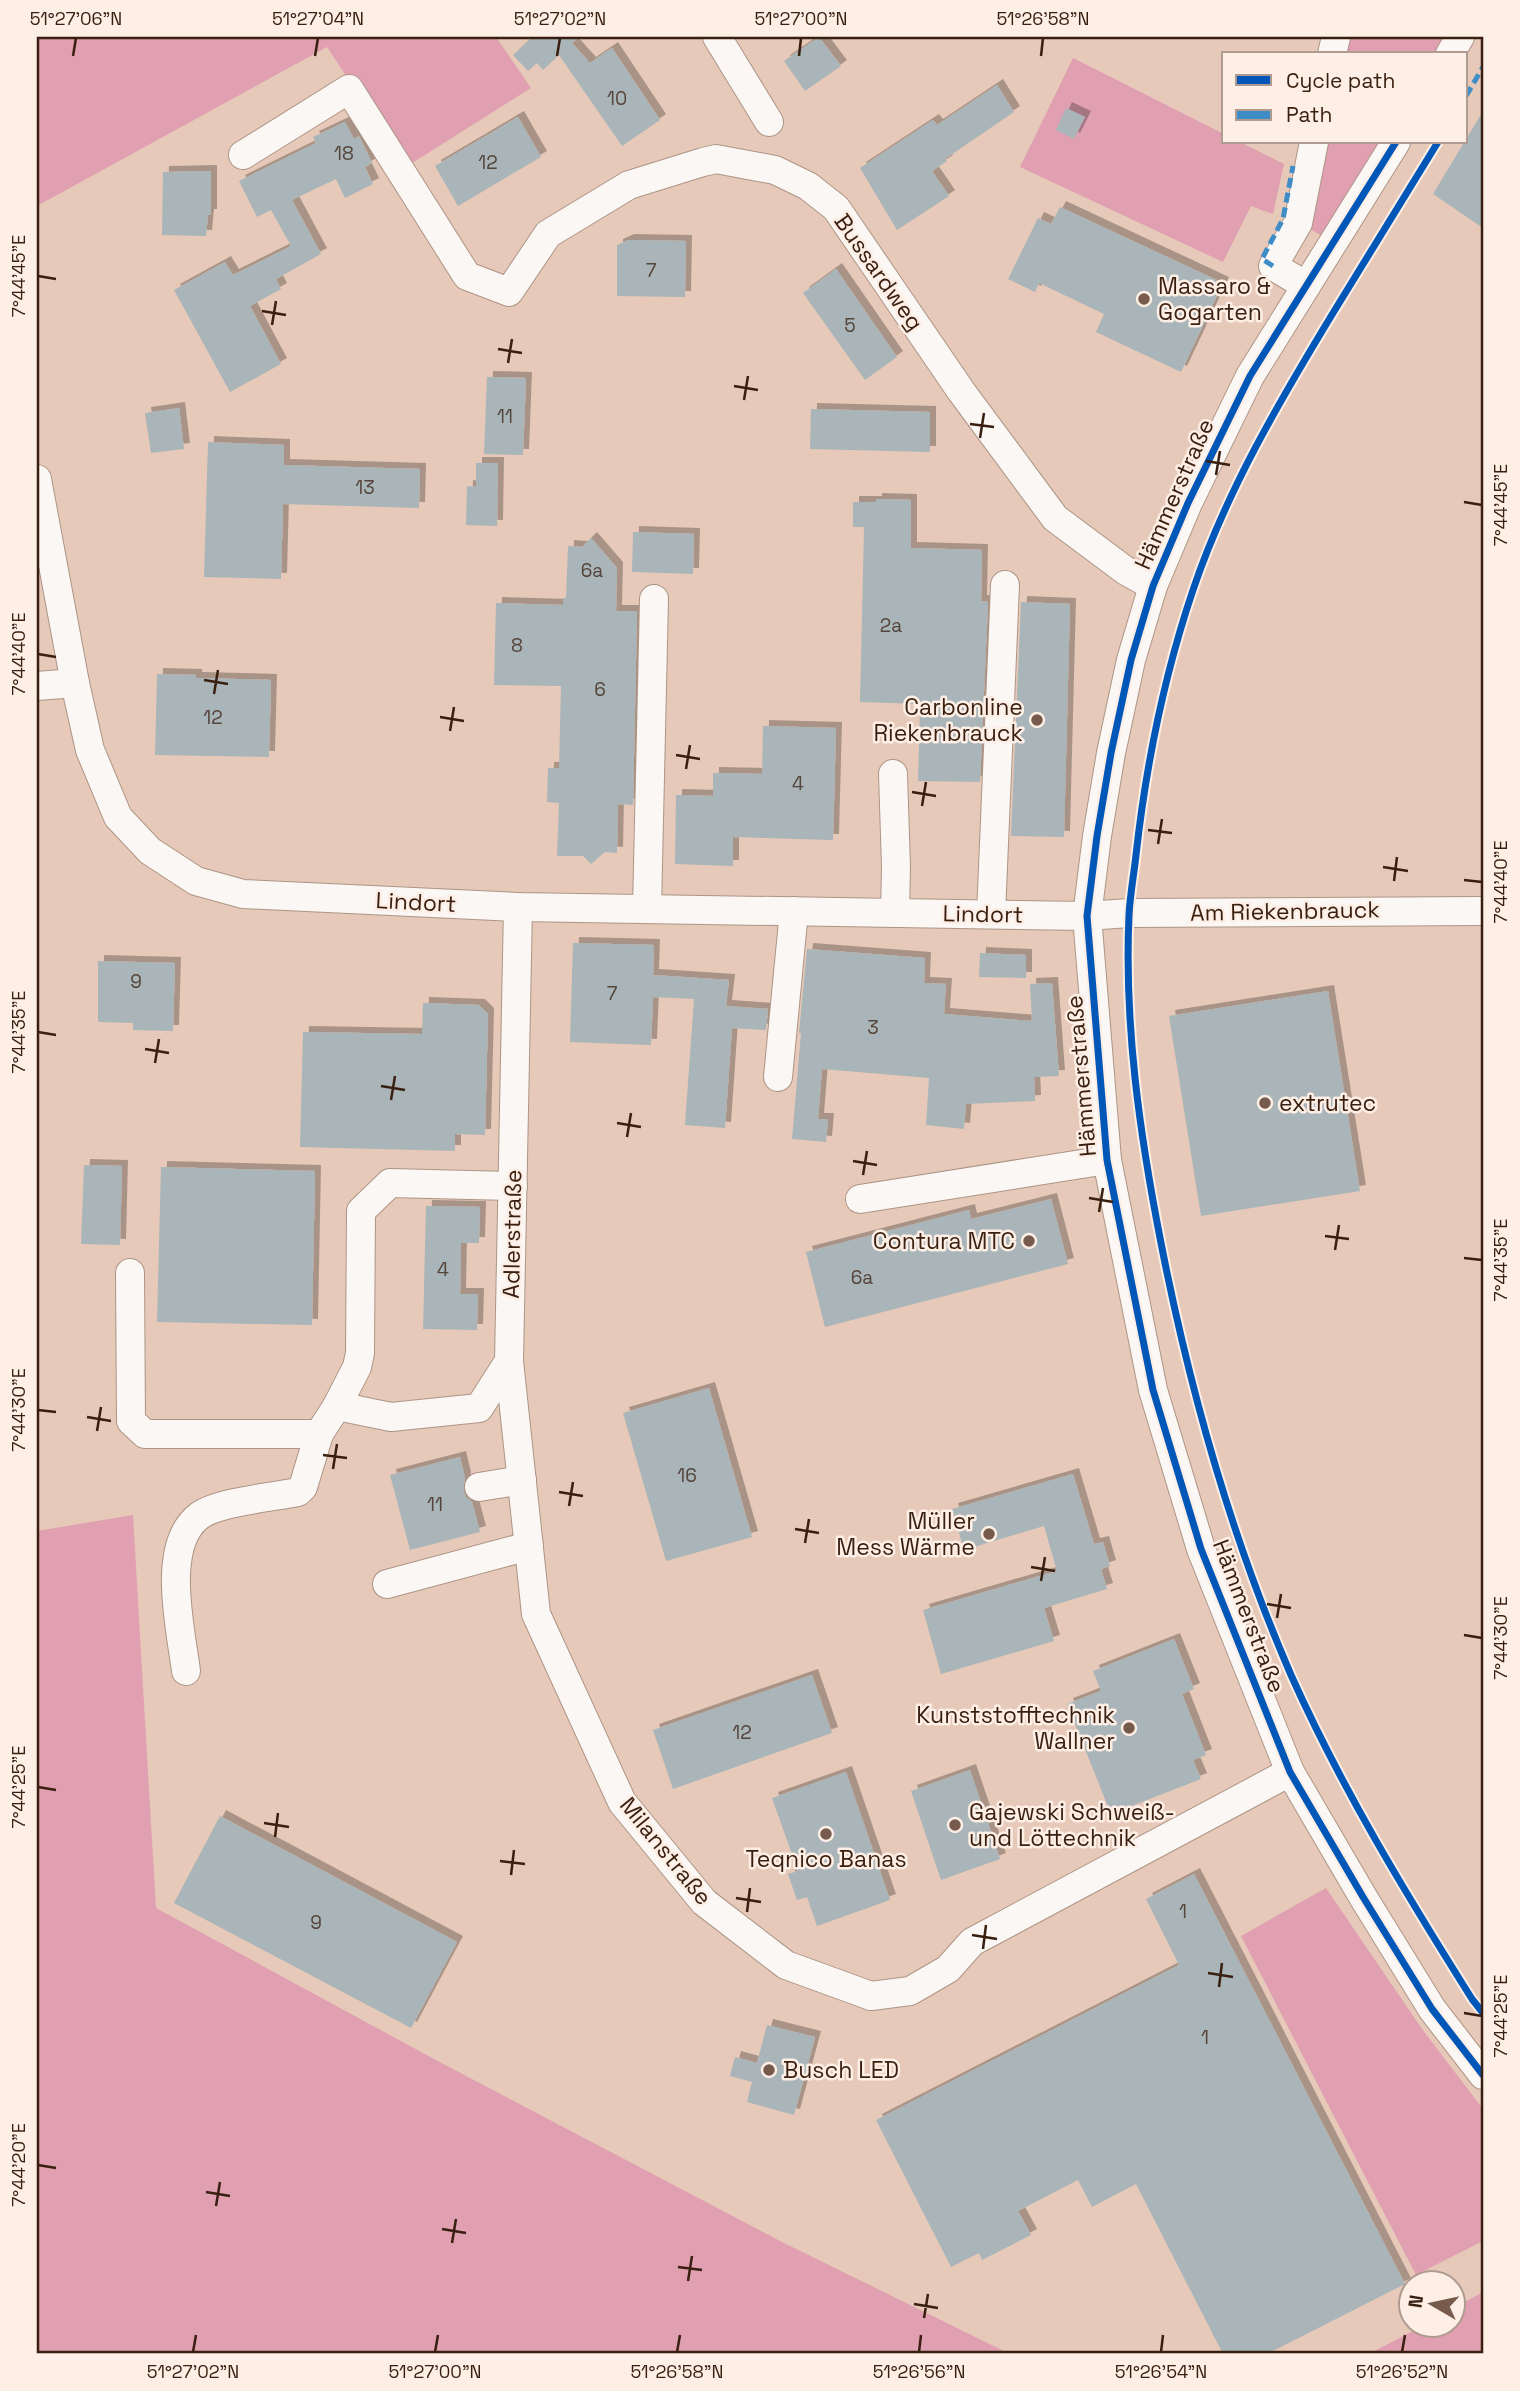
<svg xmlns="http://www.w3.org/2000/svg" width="1520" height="2391" font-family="'Space Grotesk',sans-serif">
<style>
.green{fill:#e0a0b1}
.building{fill:#a9b5b8;filter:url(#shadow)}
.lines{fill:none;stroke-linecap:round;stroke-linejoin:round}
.minor-casing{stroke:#ad9586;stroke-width:30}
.minor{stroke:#fbf7f4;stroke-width:28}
.quiet{stroke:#3e8dc7;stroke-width:5;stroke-dasharray:10 5;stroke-linecap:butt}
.cycleway-casing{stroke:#fdeee6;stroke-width:11}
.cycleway{stroke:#0057b8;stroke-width:7}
.ticks{fill:none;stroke:#391f10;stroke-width:2.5}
.poi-dot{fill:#765a4b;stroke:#fdeee6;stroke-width:2.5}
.labels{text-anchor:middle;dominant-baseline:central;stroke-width:5;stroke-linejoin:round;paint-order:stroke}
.number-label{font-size:19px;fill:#55443a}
.street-label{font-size:23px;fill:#391f10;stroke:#fdeee6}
.poi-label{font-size:23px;fill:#391f10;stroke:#fdeee6;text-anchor:start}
.neatline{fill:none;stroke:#391f10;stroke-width:2.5}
.ticks-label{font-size:18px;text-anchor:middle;fill:#391f10}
</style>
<defs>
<filter id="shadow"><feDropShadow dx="6" dy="-6" stdDeviation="0" flood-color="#0004"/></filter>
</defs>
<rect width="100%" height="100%" fill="#e6c9b8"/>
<!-- green -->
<g class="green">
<path d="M37 37H496L531 88 406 167 327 47 37 206Z"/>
<path d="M1336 37H1454L1448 54H1332Z"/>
<path d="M1073 58 1224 134V142H1240L1284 164 1273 214 1251 206 1223 262 1020 167Z"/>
<path d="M1314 142H1396L1332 241 1298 223Z"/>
<path d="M133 1515 156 1908 434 2059 782 2242 1010 2354H37V1531Z"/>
<path d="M1326 1888 1422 2029 1483 2109V2241L1416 2275 1241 1936Z"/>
<path d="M1483 2292V2354H1369L1424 2325 1454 2324V2308Z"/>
</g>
<!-- building -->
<g class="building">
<path d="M533 37H579L572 43 590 63 612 48 660 120 622 146 559 55 543 70 537 63 528 71 513 55Z"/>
<path d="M819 37 841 66 805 91 784 61Z"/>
<path d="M997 85 1014 112 945 159 947 161 932 171 949 196 897 230 860 168 933 120 937 125Z"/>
<path d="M1066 108 1085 117 1074 139 1056 130Z"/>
<path d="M1483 111V228L1433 194Z"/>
<path d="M518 117 541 157 458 206 435 166Z"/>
<path d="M345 122 354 139 359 136 372 163 365 167 373 184 345 198 336 179 292 200 321 254 276 279 281 289 250 306 281 364 230 392 174 290 225 262 233 275 291 246 271 210 257 217 239 181 316 143 313 137Z"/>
<path d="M211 171V215H208L206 236 162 235 163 172Z"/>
<path d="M1060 207 1223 283 1181 372 1096 332 1104 314 1039 283 1035 292 1008 279 1038 218 1051 224Z"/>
<path d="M628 240 686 241 685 297 617 296V245Z"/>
<path d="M836 269 897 357 865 380 803 293Z"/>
<path d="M487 377 526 378 523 455 484 454Z"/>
<path d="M179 408 184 449 151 453 145 413Z"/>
<path d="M811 409 930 412V452L810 449Z"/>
<path d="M208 442 284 445V465L420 469 419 508 283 504 281 579 204 577Z"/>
<path d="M476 463H498L497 526 466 525 467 486 476 487Z"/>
<path d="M876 499 911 500V548L982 550 981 601 988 602 980 782 918 781 920 704 860 702 864 527H853V502H876Z"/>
<path d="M633 532 694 534 693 574 632 572Z"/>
<path d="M591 538 617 568 616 611H637L633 805 618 804 617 853 605 852 591 864 583 856H557L559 803 547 802 548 768H559L561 686 494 685 496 603 563 605V598H566L568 546 582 547Z"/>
<path d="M1021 602 1070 604 1064 837 1011 836Z"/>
<path d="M157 674 196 675V678L271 680 269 757 155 755Z"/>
<path d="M763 726 836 728 833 840 733 837V866L675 864 676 795 713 796V773L762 774Z"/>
<path d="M573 943 654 945 653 975 729 980 726 1006 768 1009 766 1030 732 1028 725 1128 685 1125 694 999 653 997 651 1045 570 1042Z"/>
<path d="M807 949 925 958 924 983 946 984 944 1014 1032 1021 1030 984 1052 983 1059 1076 1034 1077 1035 1101 966 1104 964 1129 926 1125 929 1078 822 1069 818 1119H828L826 1142 792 1139 801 1033H799Z"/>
<path d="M980 953 1026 955V978L979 977Z"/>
<path d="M98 961 175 963 173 1031 133 1030V1023L98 1022Z"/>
<path d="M1328 991 1360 1191 1201 1216 1169 1016Z"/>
<path d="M423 1003 479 1005 488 1014 485 1135 455 1134V1151L300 1147 303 1032 422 1034Z"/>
<path d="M84 1165 122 1166 120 1245 81 1244Z"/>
<path d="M161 1167 315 1171 312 1325 157 1322Z"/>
<path d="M1051 1199 1068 1264 825 1327 806 1252 969 1210 971 1219Z"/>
<path d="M426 1206 480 1207 479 1243H461L460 1294H478L477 1330 423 1329Z"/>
<path d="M709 1388 752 1537 666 1561 623 1413Z"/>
<path d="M460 1457 465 1478 463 1490 466 1497 472 1502 480 1532 410 1550 390 1475Z"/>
<path d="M1073 1474 1094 1544 1103 1542 1110 1566 1101 1569 1107 1589 1044 1608 1054 1641 941 1674 923 1610 1057 1571 1044 1526 964 1550 952 1509Z"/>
<path d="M1174 1639 1194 1689 1182 1694 1206 1755 1193 1760 1201 1779 1111 1814 1067 1704 1101 1691 1093 1671Z"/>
<path d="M812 1675 832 1733 673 1789 653 1730Z"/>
<path d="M970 1770 1000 1859 941 1880 911 1791Z"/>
<path d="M846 1772 890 1900 817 1926 807 1897 797 1900 788 1874 798 1871 772 1798Z"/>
<path d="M220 1816 457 1942 411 2028 174 1903Z"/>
<path d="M1194 1874 1405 2284 1267 2354H1223L1136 2184 1092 2207 1078 2180 1018 2211 1031 2235 982 2260 979 2253 951 2267 876 2120 1179 1965 1146 1899Z"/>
<path d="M767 2025 815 2037 794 2115 747 2102 752 2082 730 2076 735 2057 757 2063Z"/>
</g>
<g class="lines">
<!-- minor casing -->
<g class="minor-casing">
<g id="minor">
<path d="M717 37 769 122"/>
<path d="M1332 54 1336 37"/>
<path d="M1450 54 1460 37"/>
<path d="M1396 142 1250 376 1188 503 1153 586 1131 660 1111 753 1097 836 1087 916 1107 1160 1153 1390 1201 1549 1290 1772 1363 1897 1432 2009 1483 2075"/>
<path d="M243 155 349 89 467 276 509 292 548 234 629 185 703 162 716 159 775 170 808 186 836 208 961 391 1055 518 1126 571 1153 586"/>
<path d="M1305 285 1273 266 1298 223 1314 142"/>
<path d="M37 479 75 683 90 750 118 817 150 851 196 881 243 894 518 907 1087 916 1129 913 1483 911"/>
<path d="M37 686 75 683"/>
<path d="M893 774 896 867 895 913"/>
<path d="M647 909 654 599"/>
<path d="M991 914 1005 585"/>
<path d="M778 1077 794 911"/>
<path d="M860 1199 1107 1160"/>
<path d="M130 1273 131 1421 145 1434H319"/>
<path d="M509 1361 536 1614 622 1802 704 1902 786 1965 871 1996 910 1991 948 1969 972 1942 1290 1772"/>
<path d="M337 1406 391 1417 479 1408 509 1361 518 907"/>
<path d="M479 1487 522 1480"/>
<path d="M387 1584 529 1546"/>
<path d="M186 1671C181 1630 160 1546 199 1516 218 1502 273 1497 298 1492L303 1487 319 1434 337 1406 357 1367 360 1353 361 1211 390 1183 513 1186"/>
</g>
</g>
<!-- minor -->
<use href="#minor" class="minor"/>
<!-- quiet -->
<g class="quiet">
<path d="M1466 96 1483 67"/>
<path d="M1273 266 1262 259 1283 219 1293 166"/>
</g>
<!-- cycleway casing -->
<g class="cycleway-casing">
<g id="cycleway">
<path d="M1396 142 1250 376 1188 503 1153 586 1131 660 1111 753 1097 836 1087 916 1107 1160 1153 1390 1201 1549 1290 1772 1363 1897 1432 2009 1483 2075"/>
<path d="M1438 142C1403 199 1368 256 1333 313 1279 402 1226 492 1193 590 1164 676 1146 765 1136 855 1134 874 1130 895 1129 915 1124 1025 1140 1136 1161 1243 1190 1391 1231 1537 1291 1675 1342 1789 1406 1894 1472 1999L1483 2013"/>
</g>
</g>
<!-- cycleway -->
<use href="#cycleway" class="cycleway"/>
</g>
<!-- ticks -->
<path class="ticks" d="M73 56 76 38M315 56 318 38M557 56 560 38M799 56 801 38M1041 56 1043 38M38 276 56 279M262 311 286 315M272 325 276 301M498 349 522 353M508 363 512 339M734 386 758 390M744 400 748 376M970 424 994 427M980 438 984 413M1206 461 1230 465M1216 475 1220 451M1464 502 1482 505M38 654 56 657M204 680 228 684M214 694 218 670M440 717 464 721M450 731 454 707M676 755 700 759M686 769 690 745M912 792 936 796M922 806 926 782M1148 830 1172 833M1158 844 1162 819M1383 867 1408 871M1464 880 1482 882M1394 881 1397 857M38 1032 56 1035M145 1049 169 1053M155 1063 159 1039M381 1086 405 1090M391 1100 395 1076M617 1123 641 1127M627 1137 631 1113M853 1161 877 1165M863 1175 867 1151M1089 1198 1113 1202M1099 1212 1103 1188M1325 1236 1349 1239M1335 1250 1339 1225M1464 1258 1482 1260M38 1410 56 1412M87 1417 111 1421M97 1431 101 1407M323 1455 347 1458M333 1469 337 1444M559 1492 583 1496M569 1506 573 1482M795 1529 819 1533M805 1543 809 1519M1031 1567 1055 1571M1041 1581 1045 1557M1267 1604 1291 1608M1277 1618 1281 1594M1464 1635 1482 1638M38 1787 56 1790M264 1823 289 1827M275 1837 278 1813M500 1861 525 1864M511 1875 514 1850M736 1898 761 1902M747 1912 750 1888M972 1935 997 1939M983 1949 986 1925M1208 1973 1233 1977M1219 1987 1222 1963M1464 2013 1482 2016M38 2165 56 2168M206 2192 230 2196M216 2206 220 2182M442 2229 466 2233M452 2243 456 2219M678 2267 702 2270M688 2281 692 2256M914 2304 938 2308M924 2318 928 2294M193 2352 196 2335M435 2352 438 2335M677 2352 680 2335M919 2352 921 2335M1161 2352 1163 2335M1402 2352 1405 2335"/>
<!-- markers -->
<g class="poi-dot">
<circle cx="1144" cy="299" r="7"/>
<circle cx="1037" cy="720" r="7"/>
<circle cx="1265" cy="1103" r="7"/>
<circle cx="1029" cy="1241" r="7"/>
<circle cx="989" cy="1534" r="7"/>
<circle cx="1129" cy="1728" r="7"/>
<circle cx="955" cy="1825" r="7"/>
<circle cx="826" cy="1834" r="7"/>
<circle cx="769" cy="2070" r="7"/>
</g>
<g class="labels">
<!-- number labels -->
<g class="number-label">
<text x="617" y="98">10</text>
<text x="344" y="153">18</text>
<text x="488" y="162">12</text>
<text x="651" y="270">7</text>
<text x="850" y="325">5</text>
<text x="505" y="416">11</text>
<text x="365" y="487">13</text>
<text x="592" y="570">6a</text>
<text x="891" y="625">2a</text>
<text x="517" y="645">8</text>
<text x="600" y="689">6</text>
<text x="213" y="717">12</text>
<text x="798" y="783">4</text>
<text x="136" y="981">9</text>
<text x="612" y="993">7</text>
<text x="873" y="1027">3</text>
<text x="443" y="1269">4</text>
<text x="862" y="1277">6a</text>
<text x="687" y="1475">16</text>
<text x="435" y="1504">11</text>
<text x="742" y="1732">12</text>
<text x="1183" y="1911">1</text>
<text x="316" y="1922">9</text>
<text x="1205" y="2037">1</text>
</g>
<!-- street labels -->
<g class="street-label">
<text transform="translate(879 272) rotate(55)">Bussardweg</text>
<text transform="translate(1174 494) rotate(-66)">Hämmerstraße</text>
<text transform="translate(416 902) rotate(3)">Lindort</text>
<text transform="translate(1285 911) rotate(-1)">Am Riekenbrauck</text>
<text transform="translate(983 914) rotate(1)">Lindort</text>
<text transform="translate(1081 1076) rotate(-95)">Hämmerstraße</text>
<text transform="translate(512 1234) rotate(-89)">Adlerstraße</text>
<text transform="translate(1249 1616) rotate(69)">Hämmerstraße</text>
<text transform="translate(666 1851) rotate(51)">Milanstraße</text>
</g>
<!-- poi labels -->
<g class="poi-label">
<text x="1158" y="286">Massaro &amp;<tspan x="1158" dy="26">Gogarten</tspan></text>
<text x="1023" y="707" text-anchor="end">Carbonline<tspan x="1023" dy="26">Riekenbrauck</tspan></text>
<text x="1279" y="1103">extrutec</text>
<text x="1015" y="1241" text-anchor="end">Contura MTC</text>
<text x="975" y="1521" text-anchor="end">Müller<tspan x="975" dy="26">Mess Wärme</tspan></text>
<text x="1115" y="1715" text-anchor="end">Kunststofftechnik<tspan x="1115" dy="26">Wallner</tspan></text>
<text x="969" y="1812">Gajewski Schweiß-<tspan x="969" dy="26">und Löttechnik</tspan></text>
<text x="826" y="1859" text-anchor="middle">Teqnico Banas</text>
<text x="783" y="2070">Busch LED</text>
</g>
</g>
<!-- border -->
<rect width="1520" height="2391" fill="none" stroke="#fdeee6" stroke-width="77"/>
<!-- legend -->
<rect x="1222" y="52" width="245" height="91" fill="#fdeee6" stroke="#af9b90" stroke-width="2"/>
<rect x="1236" y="75" width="35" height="10" fill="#0057b8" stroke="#af9b90" stroke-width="2"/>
<text x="1286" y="88" font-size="21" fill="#391f10">Cycle path</text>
<rect x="1236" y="110" width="35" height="10" fill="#3e8dc7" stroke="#af9b90" stroke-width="2"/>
<text x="1286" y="122" font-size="21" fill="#391f10">Path</text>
<!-- north arrow -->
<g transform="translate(1432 2304) rotate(279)"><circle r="33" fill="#fdeee6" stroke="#af9b90" stroke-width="2"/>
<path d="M0-5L12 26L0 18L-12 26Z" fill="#765a4b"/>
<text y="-10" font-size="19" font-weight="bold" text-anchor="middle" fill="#391f10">N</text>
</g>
<rect x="38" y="38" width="1444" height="2314" class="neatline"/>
<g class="ticks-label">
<text x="76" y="25">51°27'06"N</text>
<text x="318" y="25">51°27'04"N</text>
<text x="560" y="25">51°27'02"N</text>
<text x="801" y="25">51°27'00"N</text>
<text x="1043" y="25">51°26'58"N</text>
<text transform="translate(19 276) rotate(-90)" y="6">7°44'45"E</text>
<text transform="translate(1501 505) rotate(-90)" y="6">7°44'45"E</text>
<text transform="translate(19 654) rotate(-90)" y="6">7°44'40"E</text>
<text transform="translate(1501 882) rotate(-90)" y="6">7°44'40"E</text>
<text transform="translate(19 1032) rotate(-90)" y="6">7°44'35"E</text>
<text transform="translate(1501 1260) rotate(-90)" y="6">7°44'35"E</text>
<text transform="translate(19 1410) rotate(-90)" y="6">7°44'30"E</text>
<text transform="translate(1501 1638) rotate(-90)" y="6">7°44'30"E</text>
<text transform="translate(19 1787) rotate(-90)" y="6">7°44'25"E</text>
<text transform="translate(1501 2016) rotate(-90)" y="6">7°44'25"E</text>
<text transform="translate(19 2165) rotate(-90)" y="6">7°44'20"E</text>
<text x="193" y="2378">51°27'02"N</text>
<text x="435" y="2378">51°27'00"N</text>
<text x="677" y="2378">51°26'58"N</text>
<text x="919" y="2378">51°26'56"N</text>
<text x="1161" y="2378">51°26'54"N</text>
<text x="1402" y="2378">51°26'52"N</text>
</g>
</svg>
